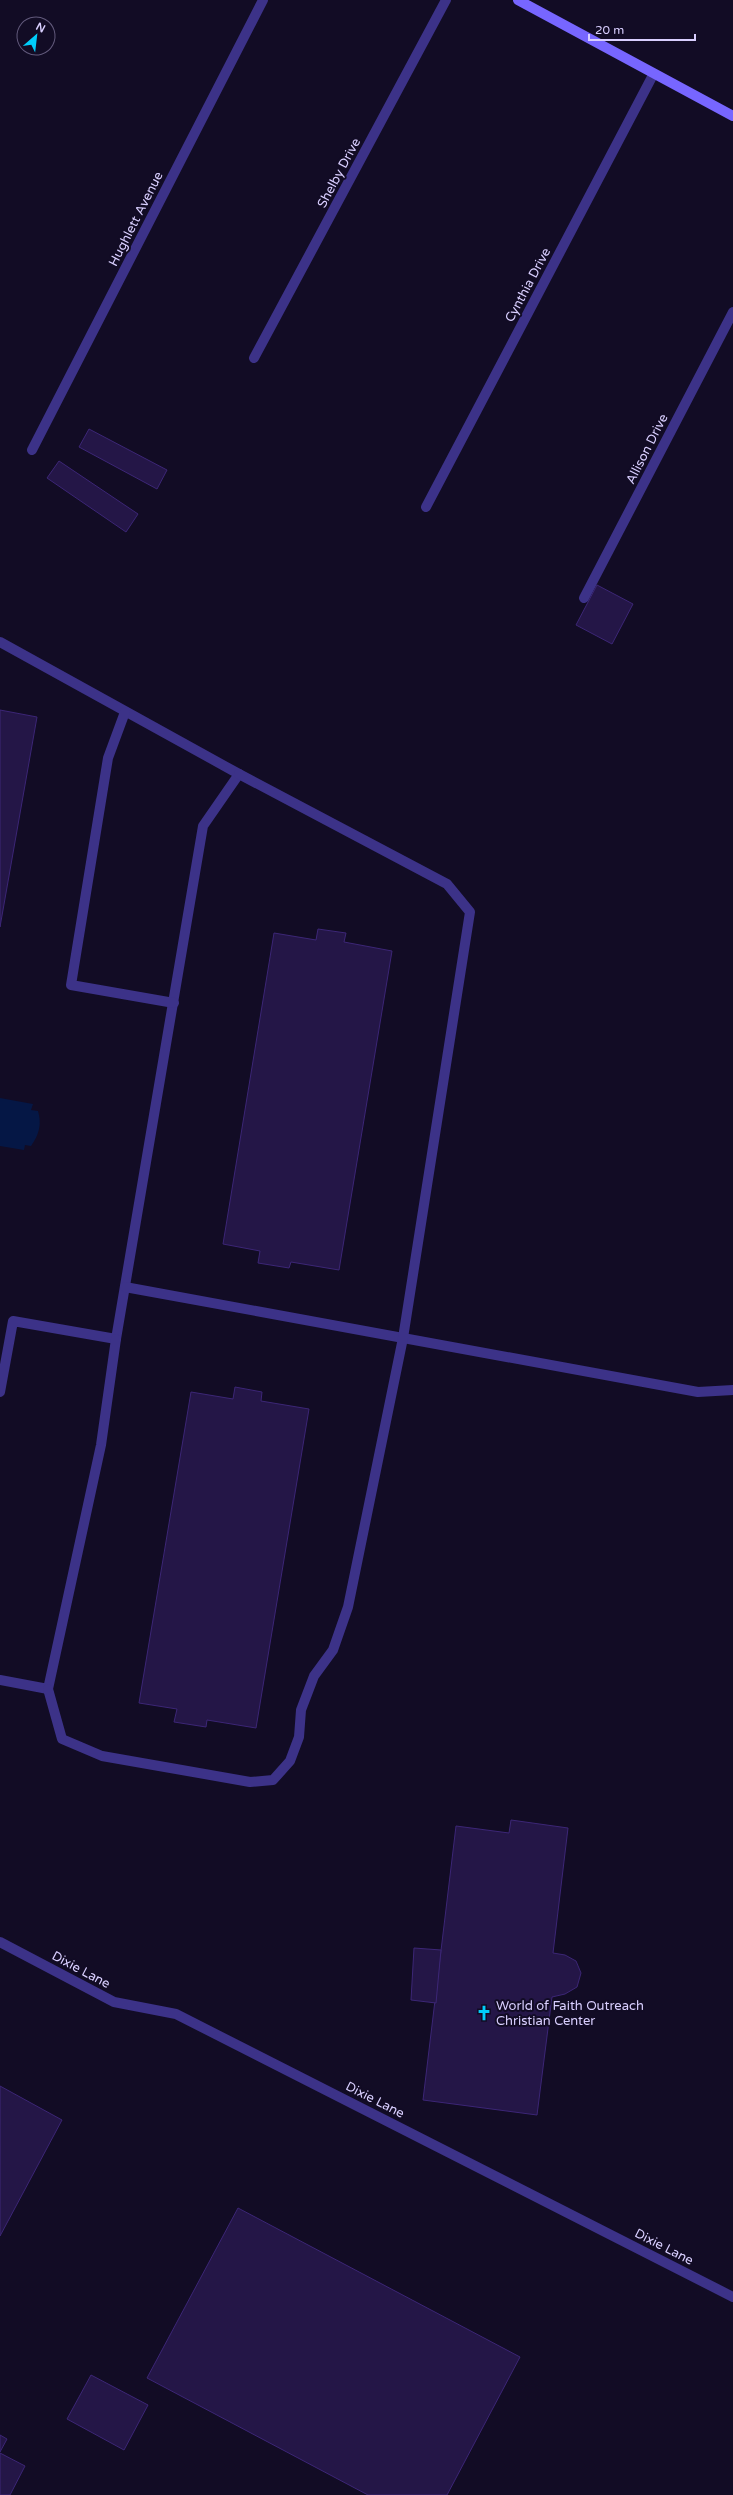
<svg xmlns="http://www.w3.org/2000/svg" width="733" height="2495" font-family="'Varela Round',sans-serif">
<style>
.water{fill:#051745}
.building{fill:#241647;stroke:#3c2676}
.lines{fill:none;stroke-linecap:round;stroke-linejoin:round}
.lane{stroke:#3c3288;stroke-width:10}
.street{stroke:#3c3288;stroke-width:10}
.secondary{stroke:#76f;stroke-width:10}
.labels{text-anchor:middle;dominant-baseline:central;stroke-width:4;stroke-linejoin:round;paint-order:stroke}
.street-label{font-size:13px;fill:#d9cfff;stroke:#120c25}
.poi-label{font-size:13px;fill:#d9cfff;stroke:#120c25;text-anchor:start}
</style>
<rect width="100%" height="100%" fill="#120c25"/>
<!-- water -->
<path class="water" d="M0 1098 33 1104 31 1110 38 1111C42 1124 39 1135 31 1146L25 1145 24 1150 0 1146Z"/>
<!-- building -->
<g class="building">
<path d="M89 429 167 470 157 489 79 447Z"/>
<path d="M59 461 138 514 126 532 47 478Z"/>
<path d="M597 585 633 604 612 644 576 625Z"/>
<path d="M0 710 37 717 0 927Z"/>
<path d="M318 929 346 933 344 942 392 951 339 1270 291 1262 289 1268 258 1263 260 1251 223 1244 274 933 316 940Z"/>
<path d="M235 1387 262 1392 261 1401 309 1409 256 1728 207 1720 206 1727 174 1722 177 1709 139 1703 191 1392 233 1399Z"/>
<path d="M511 1820 568 1828 553 1953 565 1955 576 1961 581 1973 577 1987 565 1994 552 1997 537 2115 423 2100 456 1826 509 1833Z"/>
<path d="M414 1948 441 1950 436 2003 411 2000Z"/>
<path d="M0 2086 62 2120 0 2236Z"/>
<path d="M238 2208 520 2357 447 2495H368L147 2378Z"/>
<path d="M91 2375 148 2405 124 2450 67 2419Z"/>
<path d="M0 2435 7 2439 0 2452Z"/>
<path d="M0 2453 25 2466 10 2495H0Z"/>
</g>
<g class="lines">
<!-- lane -->
<g class="lane">
<path d="M0 642 239 774 203 826 116 1339 13 1321 0 1392"/>
<path d="M125 712 108 758 71 985 174 1003"/>
<path d="M125 1287 698 1392 733 1390"/>
<path d="M0 1680 48 1689 101 1445 116 1339"/>
<path d="M48 1689 62 1739 102 1756 250 1782 273 1780 290 1761 299 1737 301 1710 314 1676 333 1650 348 1607 403 1338 470 912 447 884 239 774"/>
</g>
<!-- street -->
<g class="street">
<path d="M254 358 446 0"/>
<path d="M32 450 263 0"/>
<path d="M426 507 653 75"/>
<path d="M584 598 733 312"/>
<path d="M0 1942 114 2002 176 2014 733 2297"/>
</g>
<!-- secondary -->
<path class="secondary" d="M518 0 733 116"/>
</g>
<!-- icons -->
<defs>
<g id="church-bare" transform="scale(1.2)"><path d="M-1.2-6h2.4v3.5h3.3v2.4h-3.3V6h-2.4V-.1h-3.3v-2.4h3.3Z" fill="#00cdfa" stroke="#120c25" stroke-width="2.5" paint-order="stroke"/></g>
</defs>
<g fill-rule="evenodd">
<use href="#church-bare" x="484" y="2013"/>
</g>
<g class="labels">
<!-- street labels -->
<g class="street-label">
<text transform="translate(339 173) rotate(-62)">Shelby Drive</text>
<text transform="translate(136 219) rotate(-63)">Hughlett Avenue</text>
<text transform="translate(528 285) rotate(-62)">Cynthia Drive</text>
<text transform="translate(647 449) rotate(-63)">Allison Drive</text>
<text transform="translate(81 1970) rotate(28)">Dixie Lane</text>
<text transform="translate(375 2100) rotate(27)">Dixie Lane</text>
<text transform="translate(664 2247) rotate(27)">Dixie Lane</text>
</g>
<!-- poi labels -->
<g class="poi-label">
<text x="496" y="2006">World of Faith Outreach<tspan x="496" dy="15">Christian Center</tspan></text>
</g>
</g>
<!-- north arrow -->
<g transform="translate(36 36) rotate(28)"><circle r="19" fill="#120c25" stroke="#625a7c"/>
<path d="M0-3L7 15L0 10L-7 15Z" fill="#00cdfa"/>
<text y="-6" font-size="11" font-weight="bold" text-anchor="middle" fill="#d9cfff">N</text>
</g>
<!-- scale -->
<path d="M589 34v6h106v-6" fill="none" stroke="#d9cfff" stroke-width="2"/>
<text x="595" y="34" font-size="12" fill="#d9cfff" stroke="#120c25" stroke-width="3" paint-order="stroke">20 m</text>
</svg>
